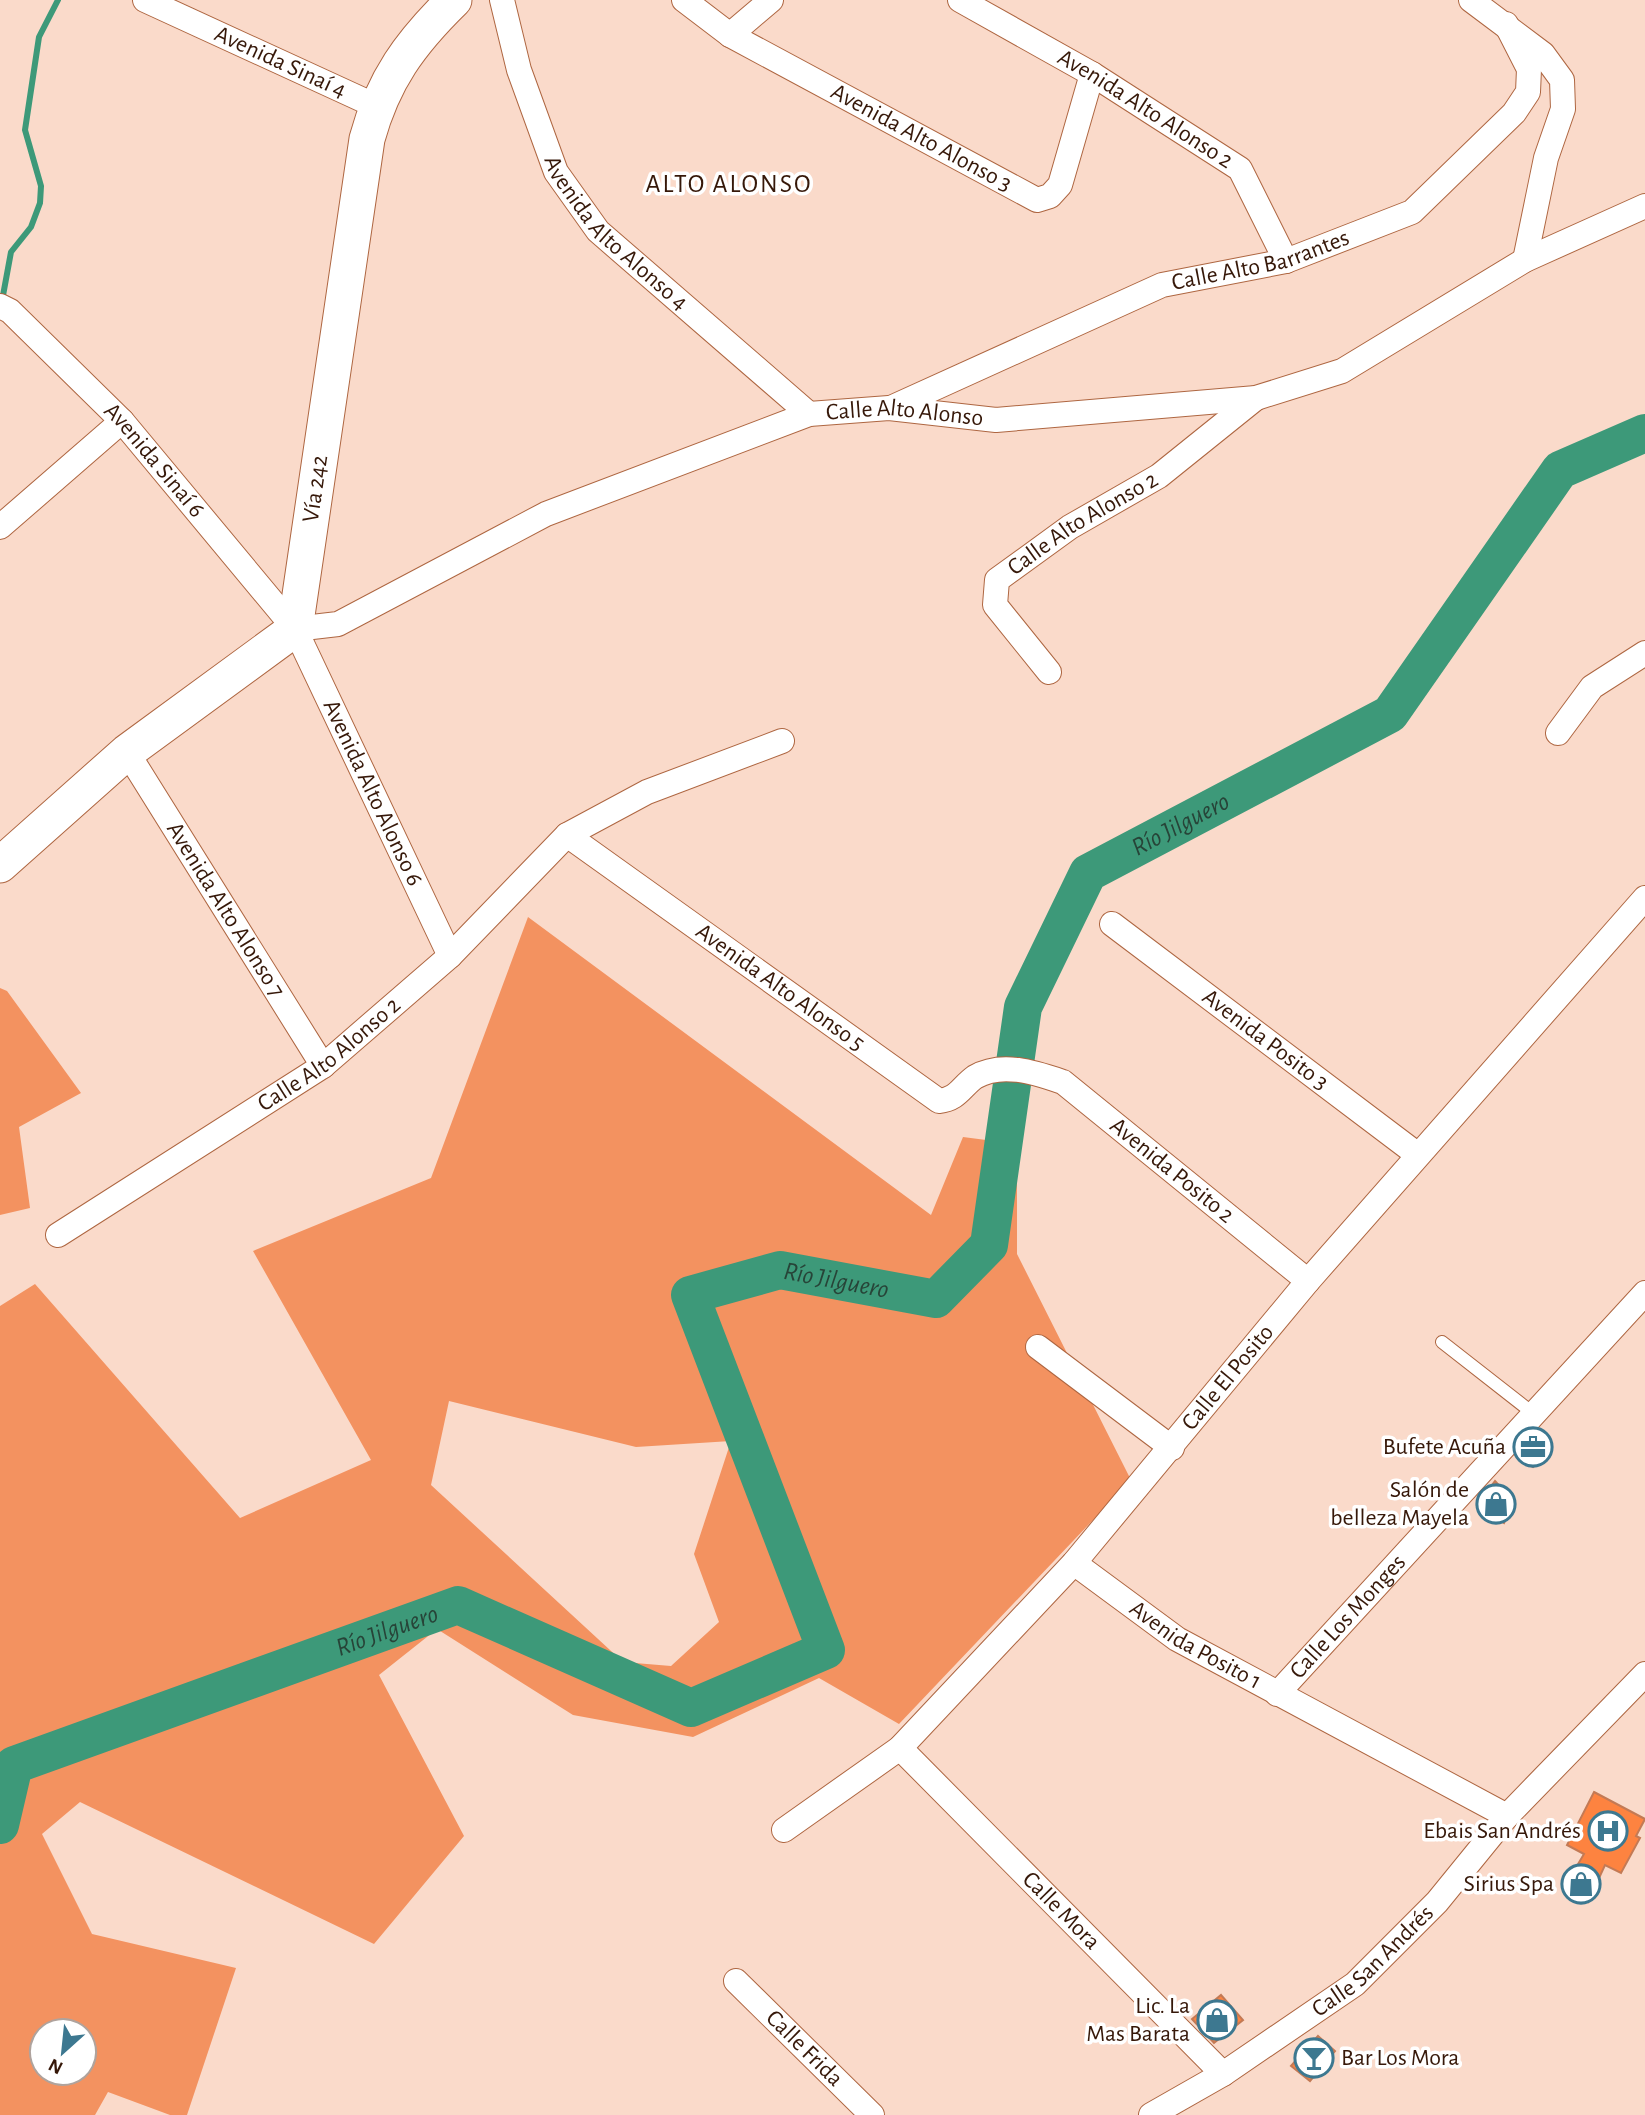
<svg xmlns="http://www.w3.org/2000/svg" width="1645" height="2115" font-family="'Alegreya Sans',sans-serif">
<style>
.forest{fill:#f39260;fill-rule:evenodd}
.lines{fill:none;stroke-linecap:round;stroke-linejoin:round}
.stream{stroke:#3d9979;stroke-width:6}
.river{stroke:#3d9979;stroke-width:38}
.building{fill:#fd8340;stroke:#c37a55;stroke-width:2}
.lane-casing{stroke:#ae6641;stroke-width:14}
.street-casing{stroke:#ae6641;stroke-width:26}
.secondary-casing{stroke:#ae6641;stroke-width:37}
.lane{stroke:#fff;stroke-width:12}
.street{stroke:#fff;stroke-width:24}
.secondary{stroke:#fff;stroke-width:35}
.labels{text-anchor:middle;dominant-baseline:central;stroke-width:7;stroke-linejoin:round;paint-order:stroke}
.street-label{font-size:24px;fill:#361809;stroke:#fff}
.poi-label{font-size:24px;fill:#361809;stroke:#fff;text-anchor:end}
.neighbourhood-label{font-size:26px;letter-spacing:2px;fill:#361809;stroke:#fff}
.water-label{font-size:26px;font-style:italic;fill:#274438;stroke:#fff}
</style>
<rect width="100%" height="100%" fill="#fadaca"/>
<!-- forest -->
<g class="forest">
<path d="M528 917 931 1215 963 1137 1017 1144V1254L1131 1480 899 1724 819 1678 693 1737 573 1715 437 1629 379 1675 464 1836 374 1944 80 1802 42 1834 92 1934 236 1968 187 2115H170L108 2092 95 2115H0V1306L35 1284 240 1518 371 1460 253 1251 431 1178ZM449 1401 636 1447 731 1441 694 1554 719 1622 671 1666 623 1662 431 1485ZM42 2031H84V2073H42Z"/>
<path d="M0 988 7 991 81 1093 19 1127 30 1208 0 1215Z"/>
</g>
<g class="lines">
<!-- stream -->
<path class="stream" d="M2 301 11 252 31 227 40 203 41 186 25 130 39 37 58 0"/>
<!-- river -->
<path class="river" id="s1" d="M0 1825 14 1765 458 1605 691 1708 826 1650 690 1295 780 1270 936 1299 989 1245 1023 1007 1088 873 1390 714 1560 470 1645 433"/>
</g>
<!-- building -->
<g class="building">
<path d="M1532 1439 1547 1455 1533 1467 1519 1459Z"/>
<path d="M1495 1481 1514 1502 1504 1523 1477 1505Z"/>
<path d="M1594 1792 1645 1819 1636 1836 1640 1838 1621 1873 1605 1865 1588 1902 1564 1888 1584 1854 1567 1845Z"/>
<path d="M1221 1995 1243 2020 1214 2043 1192 2019Z"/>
<path d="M1318 2036 1335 2051 1310 2081 1291 2066Z"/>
</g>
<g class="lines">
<!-- lane casing -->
<g class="lane-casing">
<path id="lane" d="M1442 1342 1534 1414"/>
</g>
<!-- street casing -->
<g class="street-casing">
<g id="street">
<path id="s2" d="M145 0 376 106"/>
<path id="s3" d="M502 0 519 70 556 172 598 231 809 414"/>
<path id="s4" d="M684 0 730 35 1037 200 1050 196 1060 185 1092 74"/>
<path id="s5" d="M960 0 1092 74 1240 169 1286 261"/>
<path d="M1471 0 1543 54 1562 80 1563 109 1546 158 1525 260"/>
<path d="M730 35 771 0"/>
<path id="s6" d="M0 306 10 311 122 421 295 629 450 956"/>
<path id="s7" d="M893 407 1162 285 1286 261 1412 212 1514 113 1528 92 1529 69 1506 24"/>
<path d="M0 527 122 421"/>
<path id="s8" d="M295 629 338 624 546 514 809 414 889 408 996 420 1256 398 1342 371 1525 260 1645 206"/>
<path id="s9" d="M1049 672 995 605 997 580 1070 527 1159 476 1256 398"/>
<path d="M1558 733 1592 687 1645 653"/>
<path id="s10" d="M127 752 323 1066"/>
<path id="s11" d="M567 835 939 1101C958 1099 961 1087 975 1077 1002 1061 1036 1073 1063 1082L1308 1281"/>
<path id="s12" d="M1112 924 1418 1155"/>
<path id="s13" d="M58 1235 323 1066 450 956 567 835 647 792 782 741"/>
<path d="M1038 1347 1172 1448"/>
<path id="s14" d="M1074 1563 1177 1639 1507 1816"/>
<path id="s15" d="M1277 1694 1645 1293"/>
<path id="s16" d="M900 1748 1223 2074"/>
<path id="s17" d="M784 1830 900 1748 1074 1563 1308 1281 1645 898"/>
<path id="s18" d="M736 1981 872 2115"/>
<path id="s19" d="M1151 2115 1223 2074 1355 1984 1437 1902 1507 1816 1645 1674"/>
</g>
</g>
<!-- secondary casing -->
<g class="secondary-casing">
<g id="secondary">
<path id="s20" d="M0 865 127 752 295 629 367 139C383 80 410 43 454 0"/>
</g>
</g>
<!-- lane -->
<use href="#lane" class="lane"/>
<!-- street -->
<use href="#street" class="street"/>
<!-- secondary -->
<use href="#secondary" class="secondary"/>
</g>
<!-- icons -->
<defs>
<g id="office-ring" transform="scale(2.0125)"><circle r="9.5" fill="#fff" stroke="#3d7890" stroke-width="1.5"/><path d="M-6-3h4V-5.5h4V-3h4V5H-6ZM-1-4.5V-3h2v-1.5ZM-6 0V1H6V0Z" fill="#3d7890"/></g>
<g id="shop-ring" transform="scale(2.0125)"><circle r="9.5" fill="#fff" stroke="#3d7890" stroke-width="1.5"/><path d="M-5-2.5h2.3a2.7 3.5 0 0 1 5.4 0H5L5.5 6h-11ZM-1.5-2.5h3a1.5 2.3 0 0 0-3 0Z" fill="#3d7890"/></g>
<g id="hospital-ring" transform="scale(2.0125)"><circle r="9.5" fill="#fff" stroke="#3d7890" stroke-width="1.5"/><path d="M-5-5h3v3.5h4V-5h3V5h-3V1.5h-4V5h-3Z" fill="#3d7890"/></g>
<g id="bar-ring" transform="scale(2.0125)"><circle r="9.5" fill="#fff" stroke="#3d7890" stroke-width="1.5"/><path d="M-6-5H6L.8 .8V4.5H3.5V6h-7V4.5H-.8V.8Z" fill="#3d7890"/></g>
</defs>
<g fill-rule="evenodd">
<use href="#office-ring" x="1533" y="1447"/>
<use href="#shop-ring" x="1496" y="1504"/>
<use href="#hospital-ring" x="1608" y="1831"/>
<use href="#shop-ring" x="1581" y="1884"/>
<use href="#shop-ring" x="1217" y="2020"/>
<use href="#bar-ring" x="1314" y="2058"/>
</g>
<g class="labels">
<!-- street labels -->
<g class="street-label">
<text stroke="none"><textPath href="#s2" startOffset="149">Avenida Sinaí 4</textPath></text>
<text stroke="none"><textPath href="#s5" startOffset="215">Avenida Alto Alonso 2</textPath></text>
<text stroke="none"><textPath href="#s4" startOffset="275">Avenida Alto Alonso 3</textPath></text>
<text stroke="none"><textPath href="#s3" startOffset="266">Avenida Alto Alonso 4</textPath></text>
<text stroke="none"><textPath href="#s7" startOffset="397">Calle Alto Barrantes</textPath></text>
<text stroke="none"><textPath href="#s8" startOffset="656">Calle Alto Alonso</textPath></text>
<text stroke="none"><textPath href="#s6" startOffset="219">Avenida Sinaí 6</textPath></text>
<text stroke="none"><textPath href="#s20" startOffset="520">Vía 242</textPath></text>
<text stroke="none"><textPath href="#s9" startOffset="214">Calle Alto Alonso 2</textPath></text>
<text stroke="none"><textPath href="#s6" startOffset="620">Avenida Alto Alonso 6</textPath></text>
<text stroke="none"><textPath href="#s10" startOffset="186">Avenida Alto Alonso 7</textPath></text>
<text stroke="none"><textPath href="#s11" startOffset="262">Avenida Alto Alonso 5</textPath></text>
<text stroke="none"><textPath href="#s12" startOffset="192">Avenida Posito 3</textPath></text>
<text stroke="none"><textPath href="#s13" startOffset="326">Calle Alto Alonso 2</textPath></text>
<text stroke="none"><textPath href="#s11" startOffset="733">Avenida Posito 2</textPath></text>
<text stroke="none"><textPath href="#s17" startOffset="637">Calle El Posito</textPath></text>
<text stroke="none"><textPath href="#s15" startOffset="105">Calle Los Monges</textPath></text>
<text stroke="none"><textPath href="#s14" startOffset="147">Avenida Posito 1</textPath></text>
<text stroke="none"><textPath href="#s16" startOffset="229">Calle Mora</textPath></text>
<text stroke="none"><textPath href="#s19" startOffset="271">Calle San Andrés</textPath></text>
<text stroke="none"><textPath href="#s18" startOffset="96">Calle Frida</textPath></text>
</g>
<!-- poi labels -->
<g class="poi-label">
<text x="1506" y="1447">Bufete Acuña</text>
<text x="1469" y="1490">Salón de<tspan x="1469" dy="28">belleza Mayela</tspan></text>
<text x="1581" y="1831">Ebais San Andrés</text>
<text x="1554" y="1884">Sirius Spa</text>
<text x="1190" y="2006">Lic. La<tspan x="1190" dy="28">Mas Barata</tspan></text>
<text x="1341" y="2058" text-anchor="start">Bar Los Mora</text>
</g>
<!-- neighbourhood labels -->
<g class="neighbourhood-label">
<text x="729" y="184">ALTO ALONSO</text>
</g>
<!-- water labels -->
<g class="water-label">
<text stroke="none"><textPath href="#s1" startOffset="2137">Río Jilguero</textPath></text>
<text stroke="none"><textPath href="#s1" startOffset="1466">Río Jilguero</textPath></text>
<text stroke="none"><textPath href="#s1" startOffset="458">Río Jilguero</textPath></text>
</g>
</g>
<!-- north arrow -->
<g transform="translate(63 2052) rotate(207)"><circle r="33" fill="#ffffff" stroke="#afa39d" stroke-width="2"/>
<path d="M0-5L12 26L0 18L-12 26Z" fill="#3d7890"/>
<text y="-10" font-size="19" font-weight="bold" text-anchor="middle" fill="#361809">N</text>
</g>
</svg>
